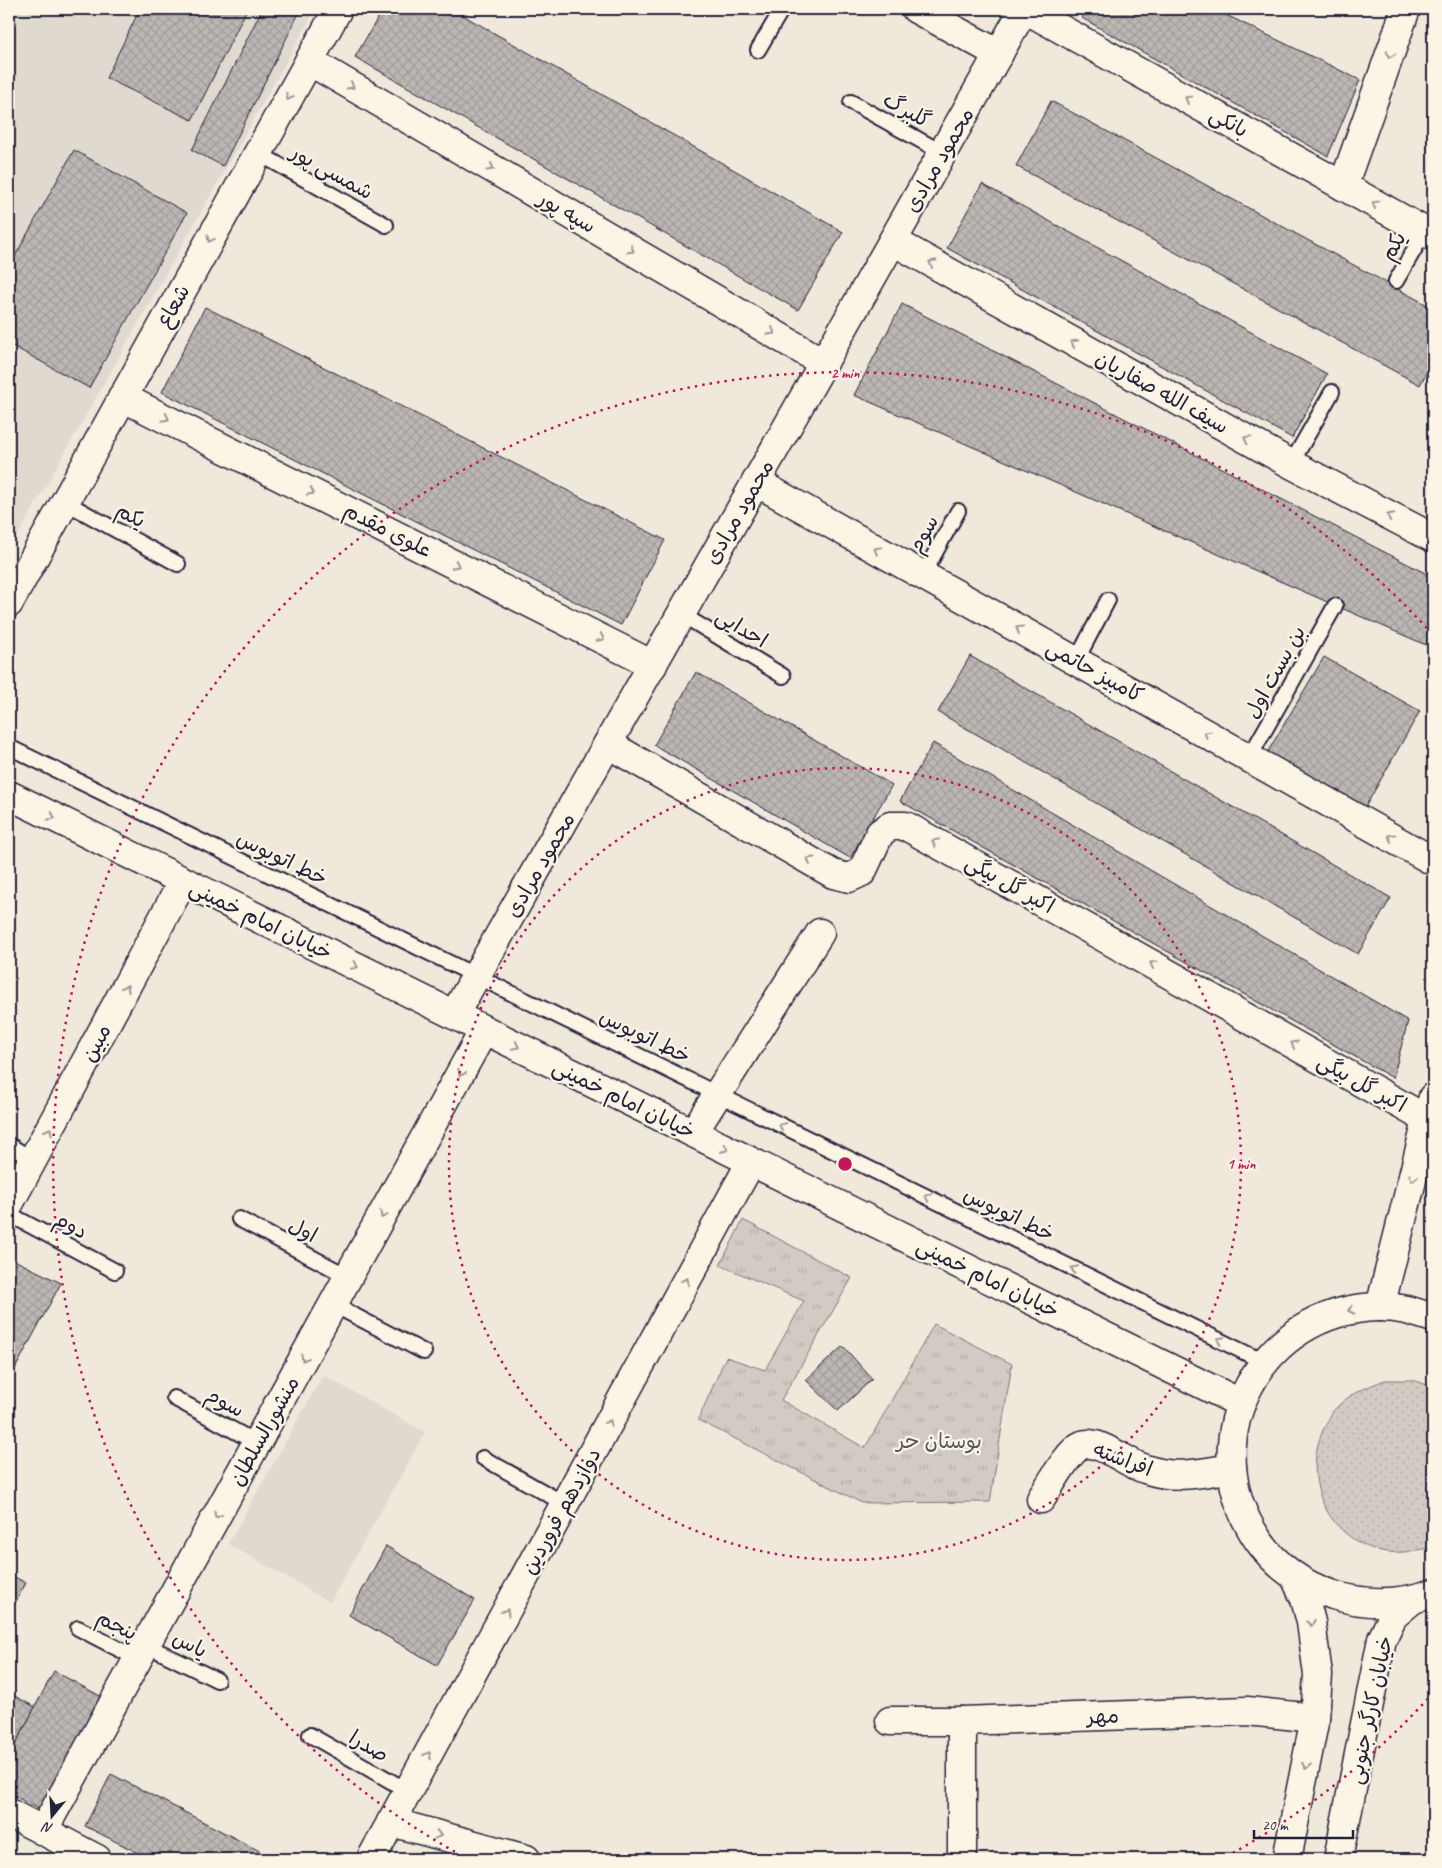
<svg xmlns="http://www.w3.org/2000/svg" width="1442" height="1868" font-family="Caveat,'Playpen Sans Arabic',sans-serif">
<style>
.built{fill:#e0d9cf}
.grass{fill:url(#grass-dots);stroke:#7a767f}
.park{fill:url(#park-tufts);stroke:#7a767f}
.building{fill:url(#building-cross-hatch);stroke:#22223b}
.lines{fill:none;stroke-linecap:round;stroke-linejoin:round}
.service-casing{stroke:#22223b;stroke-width:18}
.minor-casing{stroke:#22223b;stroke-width:31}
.tertiary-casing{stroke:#22223b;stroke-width:31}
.secondary-casing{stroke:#22223b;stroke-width:31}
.primary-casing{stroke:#22223b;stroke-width:31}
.service{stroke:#fcf5e5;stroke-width:14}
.minor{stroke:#fcf5e5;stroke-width:28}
.tertiary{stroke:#fcf5e5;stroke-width:28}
.secondary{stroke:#fcf5e5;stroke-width:28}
.primary{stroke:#fcf5e5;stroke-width:28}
.oneway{stroke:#9a9698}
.ring{fill:none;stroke:#c2185b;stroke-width:2.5;stroke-dasharray:2.5 5}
.labels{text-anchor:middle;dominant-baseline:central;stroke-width:4.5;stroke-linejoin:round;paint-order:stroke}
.street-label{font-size:21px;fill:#22223b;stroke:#fcf5e5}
.park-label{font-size:21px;fill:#575564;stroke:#fcf5e5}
.centre{fill:#c2185b;stroke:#fcf5e5;stroke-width:2.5}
.ring-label{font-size:15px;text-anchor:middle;font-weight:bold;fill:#c2185b;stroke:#fcf5e5;stroke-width:4.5;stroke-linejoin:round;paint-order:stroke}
</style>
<defs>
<pattern id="grass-dots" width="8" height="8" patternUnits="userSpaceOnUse" patternTransform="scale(1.25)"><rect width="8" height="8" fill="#d1cbc3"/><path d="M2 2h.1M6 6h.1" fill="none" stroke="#b3aea8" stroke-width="1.8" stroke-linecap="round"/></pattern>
<pattern id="park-tufts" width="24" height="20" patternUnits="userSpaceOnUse" patternTransform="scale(1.25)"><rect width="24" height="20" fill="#d1cbc3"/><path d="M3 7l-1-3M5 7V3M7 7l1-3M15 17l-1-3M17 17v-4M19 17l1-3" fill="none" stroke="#b3aea8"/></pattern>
<pattern id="building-cross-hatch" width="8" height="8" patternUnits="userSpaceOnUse" patternTransform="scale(1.25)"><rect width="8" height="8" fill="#bcb7b3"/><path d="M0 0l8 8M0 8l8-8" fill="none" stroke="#a19d9b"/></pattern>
</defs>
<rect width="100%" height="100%" fill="#efe8db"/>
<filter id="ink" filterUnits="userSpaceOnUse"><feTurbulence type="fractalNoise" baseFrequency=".02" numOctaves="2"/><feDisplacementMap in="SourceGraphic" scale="10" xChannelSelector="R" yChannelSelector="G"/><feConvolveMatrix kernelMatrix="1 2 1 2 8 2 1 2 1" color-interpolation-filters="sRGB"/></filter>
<g filter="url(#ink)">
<!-- built -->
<g class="built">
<path d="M9 9H316L9 551Z"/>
<path d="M323 1375 425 1432 330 1602 228 1544Z"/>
</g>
<!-- grass -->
<path class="grass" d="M1385 1380H1413L1433 1387V1547C1415 1551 1396 1555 1377 1550 1321 1534 1299 1468 1328 1421 1330 1416 1332 1411 1336 1408 1350 1393 1367 1387 1385 1380Z"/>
<!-- park -->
<path class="park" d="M743 1220 852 1278 781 1400 865 1448 934 1324 1012 1364 990 1502 862 1503 698 1420 726 1357 765 1370 804 1301 720 1265Z"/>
<!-- building -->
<g class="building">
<path d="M140 9H247L192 120 106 78Z"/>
<path d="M262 9H301L223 166 192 150Z"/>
<path d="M383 9H452L843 232 798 310 355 57Z"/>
<path d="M1086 9H1214L1360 80 1328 156 1082 18Z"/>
<path d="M1051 101 1433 308V360L1420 385 1016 166Z"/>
<path d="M74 150 187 213 89 388 9 344V267Z"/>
<path d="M982 184 1327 374 1292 438 947 248Z"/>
<path d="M902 304 1433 577V614L1426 645 854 395Z"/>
<path d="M205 307 665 540 621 625 162 392Z"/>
<path d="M970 656 1391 898 1358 954 938 712Z"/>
<path d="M1324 657 1420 711 1364 809 1267 753Z"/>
<path d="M696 672 892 785 850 858 654 745Z"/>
<path d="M933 743 1408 1021 1393 1078 900 801Z"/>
<path d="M10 1258 61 1283 15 1369 9 1366Z"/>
<path d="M843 1346 872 1379 838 1411 806 1380Z"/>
<path d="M386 1546 475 1600 437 1665 349 1615Z"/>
<path d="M9 1574 26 1583 9 1614Z"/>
<path d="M54 1671 104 1698 42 1811 9 1793V1756Z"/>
<path d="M9 1693 35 1707 9 1756Z"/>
<path d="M111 1774 275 1859H150L85 1826Z"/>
</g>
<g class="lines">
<!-- service casing -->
<g class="service-casing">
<g id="service">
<path d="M758 50 782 9"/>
<path d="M851 102 943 153"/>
<path d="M258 153 386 225"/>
<path d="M1396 281 1425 231"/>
<path d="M1291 464 1332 392"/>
<path d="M65 502 178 564"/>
<path d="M923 575 958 511"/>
<path d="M681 614 783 676"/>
<path d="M1076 661 1108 600"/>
<path d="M9 747 1264 1362"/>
<path d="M1249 758 1335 606"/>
<path d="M9 1145 33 1160"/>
<path d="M9 1214 115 1271"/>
<path d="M239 1219 349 1277"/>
<path d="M334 1305 424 1352"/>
<path d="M174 1398 257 1443"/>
<path d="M483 1458 565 1504"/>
<path d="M78 1628 138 1659"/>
<path d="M146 1645 217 1680"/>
<path d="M310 1735 408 1791"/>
</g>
</g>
<!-- minor casing -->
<g class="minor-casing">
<g id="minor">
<path d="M916 9 999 54"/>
<path d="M1025 9 1433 236"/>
<path d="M309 61 824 363"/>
<path d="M1343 186 1406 9"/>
<path d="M893 241 1291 464 1433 538"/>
<path d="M122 397 653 665"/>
<path d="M756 482 1433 861"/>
<path d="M9 603 338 9"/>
<path d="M608 744 833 874 849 878 862 872 880 833 890 826H906L1428 1120"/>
<path d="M693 1133 820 933"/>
<path d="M9 1204 183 881"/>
<path d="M1041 1499C1049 1487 1069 1450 1082 1445 1099 1439 1128 1464 1145 1469 1177 1480 1200 1473 1232 1468"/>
<path d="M890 1721H962L1247 1711 1315 1718"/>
<path d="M9 1813 97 1859"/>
<path d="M391 1822 526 1859"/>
<path d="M43 1831 484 1030"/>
<path d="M962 1859V1721"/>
</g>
</g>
<!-- tertiary casing -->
<g class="tertiary-casing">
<path id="tertiary" d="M454 1015 1024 9"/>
</g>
<!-- secondary casing -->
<g class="secondary-casing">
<path id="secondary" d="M371 1859 751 1162"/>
</g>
<!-- primary casing -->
<g class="primary-casing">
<g id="primary">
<path d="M9 795 1240 1403"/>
<path d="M1380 1307 1433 1097"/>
<path d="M1433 1318C1415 1312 1397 1306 1378 1307 1259 1310 1191 1441 1258 1540 1276 1566 1303 1585 1333 1595 1366 1605 1400 1605 1433 1593"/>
<path d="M1287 1859 1315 1718 1318 1675 1311 1622 1305 1599 1295 1577"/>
<path d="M1338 1859 1382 1639 1393 1616 1412 1600"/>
</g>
</g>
<!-- service -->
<use href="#service" class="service"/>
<!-- minor -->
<use href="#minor" class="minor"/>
<!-- tertiary -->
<use href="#tertiary" class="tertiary"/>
<!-- secondary -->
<use href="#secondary" class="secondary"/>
<!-- primary -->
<use href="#primary" class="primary"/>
</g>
<!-- one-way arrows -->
<defs><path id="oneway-chevron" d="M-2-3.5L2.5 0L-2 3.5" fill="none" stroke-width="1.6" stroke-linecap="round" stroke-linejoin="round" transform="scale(1.25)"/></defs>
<g class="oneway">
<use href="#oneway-chevron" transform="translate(1390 55) rotate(110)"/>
<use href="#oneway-chevron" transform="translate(351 86) rotate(30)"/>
<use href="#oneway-chevron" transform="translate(289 97) rotate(119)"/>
<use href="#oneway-chevron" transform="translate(1188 99) rotate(-151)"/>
<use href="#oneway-chevron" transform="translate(491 168) rotate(30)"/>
<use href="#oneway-chevron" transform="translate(1375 204) rotate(-151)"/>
<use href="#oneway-chevron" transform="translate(210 239) rotate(119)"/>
<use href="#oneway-chevron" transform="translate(631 250) rotate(30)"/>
<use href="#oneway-chevron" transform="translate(932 263) rotate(-151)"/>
<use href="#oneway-chevron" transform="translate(772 332) rotate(30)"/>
<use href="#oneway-chevron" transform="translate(1074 343) rotate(-151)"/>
<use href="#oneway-chevron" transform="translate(166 418) rotate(27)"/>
<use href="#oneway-chevron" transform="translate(1247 439) rotate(-151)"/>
<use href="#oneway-chevron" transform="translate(311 492) rotate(27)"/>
<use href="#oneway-chevron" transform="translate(1390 516) rotate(-152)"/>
<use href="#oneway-chevron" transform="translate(877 550) rotate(-151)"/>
<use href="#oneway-chevron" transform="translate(456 565) rotate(27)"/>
<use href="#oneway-chevron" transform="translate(1019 629) rotate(-151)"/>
<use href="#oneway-chevron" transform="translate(601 638) rotate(27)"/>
<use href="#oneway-chevron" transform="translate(1207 734) rotate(-151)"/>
<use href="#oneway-chevron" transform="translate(52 817) rotate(26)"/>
<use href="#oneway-chevron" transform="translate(1391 837) rotate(-151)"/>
<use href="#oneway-chevron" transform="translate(935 842) rotate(-151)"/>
<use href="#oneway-chevron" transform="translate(810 860) rotate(-150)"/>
<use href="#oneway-chevron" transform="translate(1153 964) rotate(-151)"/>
<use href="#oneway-chevron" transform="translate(355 966) rotate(26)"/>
<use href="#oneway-chevron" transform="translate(126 988) rotate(-62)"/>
<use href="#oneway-chevron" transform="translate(1294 1044) rotate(-151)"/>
<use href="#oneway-chevron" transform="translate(516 1046) rotate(27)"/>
<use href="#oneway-chevron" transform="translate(461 1073) rotate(119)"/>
<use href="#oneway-chevron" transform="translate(782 1126) rotate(-154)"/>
<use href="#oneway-chevron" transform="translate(49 1131) rotate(-62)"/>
<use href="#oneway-chevron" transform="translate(725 1149) rotate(26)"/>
<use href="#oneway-chevron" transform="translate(1413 1178) rotate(104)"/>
<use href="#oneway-chevron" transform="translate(928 1197) rotate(-154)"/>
<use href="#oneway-chevron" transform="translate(383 1215) rotate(119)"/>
<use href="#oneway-chevron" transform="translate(1074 1269) rotate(-154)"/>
<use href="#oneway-chevron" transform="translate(686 1281) rotate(-61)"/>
<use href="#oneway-chevron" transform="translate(1351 1310) rotate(168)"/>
<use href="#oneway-chevron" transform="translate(1220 1340) rotate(-154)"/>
<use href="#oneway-chevron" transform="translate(304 1358) rotate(119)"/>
<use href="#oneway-chevron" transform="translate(609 1423) rotate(-61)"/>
<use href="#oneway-chevron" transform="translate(217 1515) rotate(119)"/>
<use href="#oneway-chevron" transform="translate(506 1612) rotate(-61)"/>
<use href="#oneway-chevron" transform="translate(1311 1623) rotate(80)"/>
<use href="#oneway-chevron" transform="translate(428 1755) rotate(-61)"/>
<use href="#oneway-chevron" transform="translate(1306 1766) rotate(101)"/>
<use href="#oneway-chevron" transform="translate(438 1835) rotate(15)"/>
</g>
</g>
<!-- distance rings -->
<g class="ring">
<circle cx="845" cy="1164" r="396"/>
<path d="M1433 1693A791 791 0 0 1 1222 1859M468 1859A791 791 0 1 1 1433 635"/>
</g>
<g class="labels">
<!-- street labels -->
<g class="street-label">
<text transform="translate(907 110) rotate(29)">گلبرگ</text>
<text transform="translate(1229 122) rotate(29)">بانکی</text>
<text transform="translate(939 160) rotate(-60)">محمود مرادی</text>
<text transform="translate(332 172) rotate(29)">شمسی پور</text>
<text transform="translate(567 212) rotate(30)">سپه پور</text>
<text transform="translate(1393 246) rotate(-60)">یکم</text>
<text transform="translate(173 306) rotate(-61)">شعاع</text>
<text transform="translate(1162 392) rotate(29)">سیف الله صفاریان</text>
<text transform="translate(739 512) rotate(-60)">محمود مرادی</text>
<text transform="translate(131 515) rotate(29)">یکم</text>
<text transform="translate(388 530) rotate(27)">علوی مقدم</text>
<text transform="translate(923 534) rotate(-61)">سوم</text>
<text transform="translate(742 628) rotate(31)">احدایی</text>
<text transform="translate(1095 671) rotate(29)">کامبیز حاتمی</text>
<text transform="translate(1275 672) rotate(-61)">بن بست اول</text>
<text transform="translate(282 858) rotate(26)">خط اتوبوس</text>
<text transform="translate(540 865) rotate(-60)">محمود مرادی</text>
<text transform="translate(1010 884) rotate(29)">اکبر گل بیگی</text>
<text transform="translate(261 920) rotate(26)">خیابان امام خمینی</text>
<text transform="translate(645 1036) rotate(26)">خط اتوبوس</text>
<text transform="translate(96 1043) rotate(-62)">مبین</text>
<text transform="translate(1362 1083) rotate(29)">اکبر گل بیگی</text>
<text transform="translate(624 1099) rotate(26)">خیابان امام خمینی</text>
<text transform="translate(1009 1214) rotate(26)">خط اتوبوس</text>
<text transform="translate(71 1225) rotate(28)">دوم</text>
<text transform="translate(303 1230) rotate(28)">اول</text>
<text transform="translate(988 1278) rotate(26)">خیابان امام خمینی</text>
<text transform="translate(225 1402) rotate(28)">سوم</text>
<text transform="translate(264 1431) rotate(-61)">منشورالسلطان</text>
<text transform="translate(1123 1459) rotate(21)">افراشته</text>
<text transform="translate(561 1511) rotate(-61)">دوازدهم فروردین</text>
<text transform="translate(117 1625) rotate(27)">پنجم</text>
<text transform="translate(190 1644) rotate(26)">یاس</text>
<text transform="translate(1370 1710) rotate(-78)">خیابان کارگر جنوبی</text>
<text transform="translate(1103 1716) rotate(-2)">مهر</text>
<text transform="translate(369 1746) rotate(30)">صدرا</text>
</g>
<!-- park labels -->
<g class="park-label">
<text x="939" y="1441">بوستان حر</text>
</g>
</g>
<circle cx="845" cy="1164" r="8" class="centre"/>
<g class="ring-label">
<text x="845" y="378">2 min</text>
<text x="1241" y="1169">1 min</text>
</g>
<!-- margin -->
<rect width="1442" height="1868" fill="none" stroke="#fcf5e5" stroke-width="30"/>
<rect x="15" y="15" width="1412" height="1838" fill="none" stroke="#22223b" stroke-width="2" filter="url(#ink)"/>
<!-- north arrow -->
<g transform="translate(52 1816) rotate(198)" stroke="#fcf5e5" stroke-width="4" paint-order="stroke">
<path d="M0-4L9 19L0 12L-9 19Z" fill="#22223b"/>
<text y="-8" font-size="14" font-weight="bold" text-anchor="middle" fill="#22223b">N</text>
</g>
<!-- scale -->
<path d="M1254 1830v8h99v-8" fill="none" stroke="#22223b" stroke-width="2.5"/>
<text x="1262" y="1830" font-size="15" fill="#22223b" stroke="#fcf5e5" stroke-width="4" paint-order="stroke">20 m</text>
</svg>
